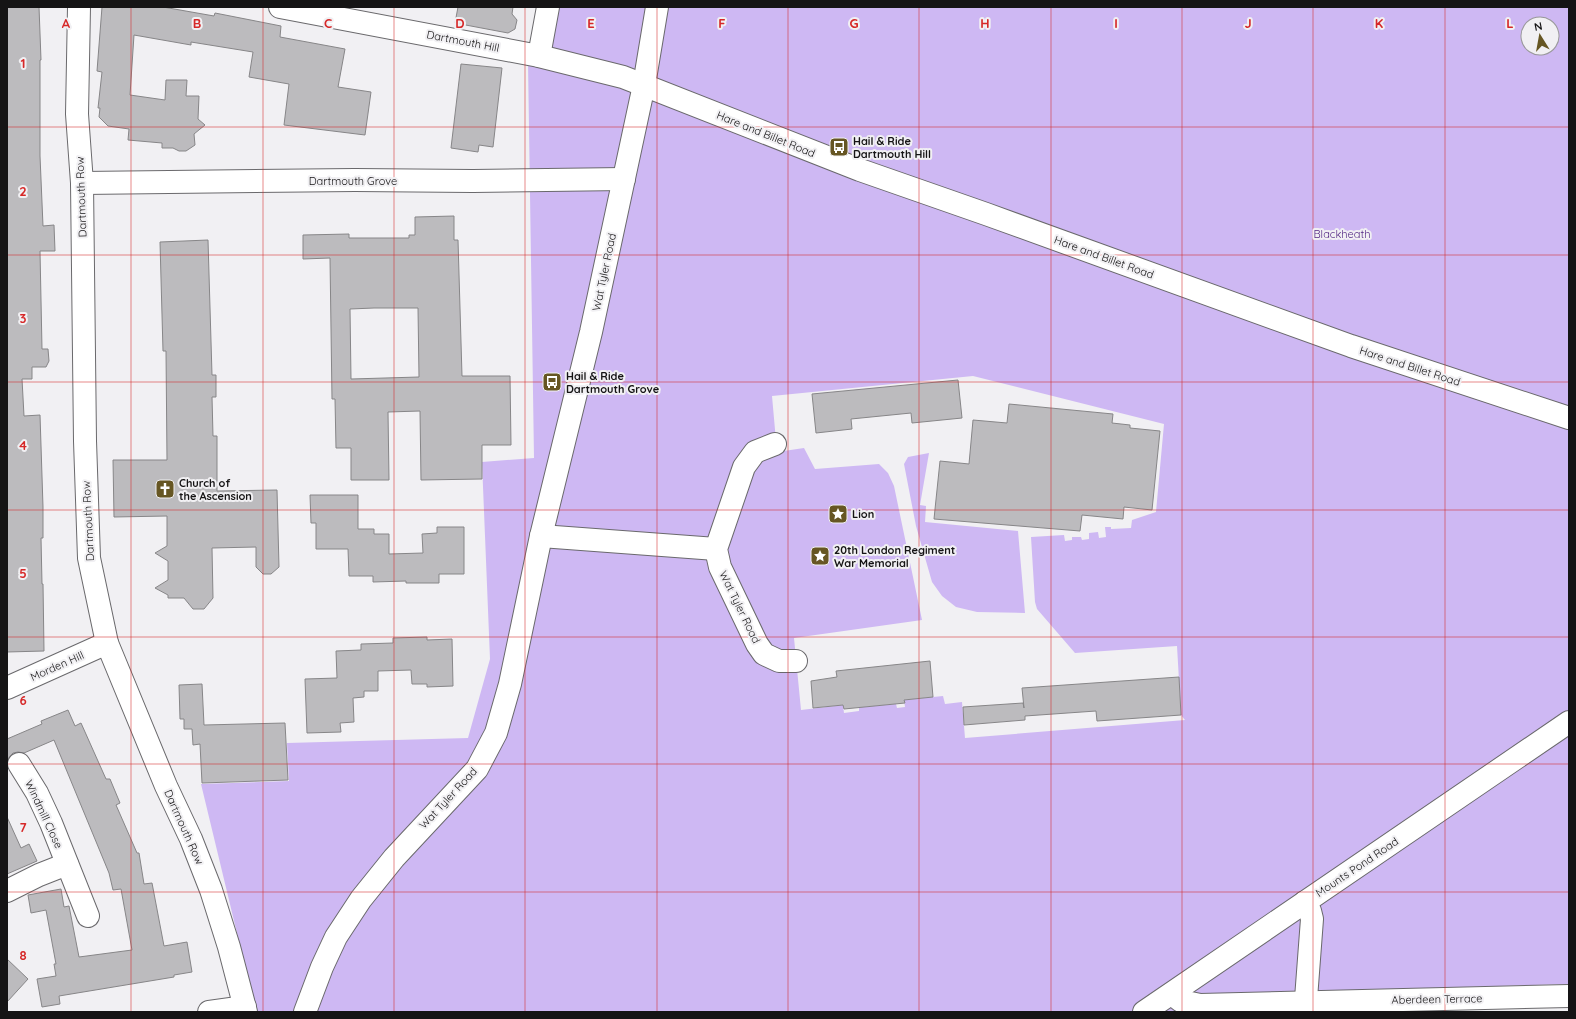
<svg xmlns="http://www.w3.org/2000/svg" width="1576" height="1019" font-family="Quicksand,sans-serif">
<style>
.green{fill:#ceb8f3;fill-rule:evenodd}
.building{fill:#bcbbbe;stroke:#878688;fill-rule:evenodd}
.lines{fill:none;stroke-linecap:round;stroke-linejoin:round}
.minor-casing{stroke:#6a696c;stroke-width:24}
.tertiary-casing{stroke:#6a696c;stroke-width:24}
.minor{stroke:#fff;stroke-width:22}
.tertiary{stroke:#fff;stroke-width:22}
.grid{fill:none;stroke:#d62828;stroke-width:1;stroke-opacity:0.55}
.labels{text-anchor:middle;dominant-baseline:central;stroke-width:4;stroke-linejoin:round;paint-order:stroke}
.street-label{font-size:11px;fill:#151415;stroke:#f1f0f3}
.poi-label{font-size:11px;font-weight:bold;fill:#151415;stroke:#f1f0f3;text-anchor:start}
.park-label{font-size:11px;fill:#532684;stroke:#f1f0f3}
.grid-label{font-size:13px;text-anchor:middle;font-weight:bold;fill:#d62828;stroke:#f1f0f3;stroke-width:4;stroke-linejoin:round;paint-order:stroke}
</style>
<rect width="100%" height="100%" fill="#f1f0f3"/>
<!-- green -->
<g class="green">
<path d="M558 7H1569V984L1328 991 1290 1012H256L201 784 289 781 287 743 468 738 490 659 482 462 534 458 528 62ZM1528 24H1552V48H1528ZM973 376 1164 424 1156 512 1132 520 1131 528 1111 529V527H1105L1106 537 1099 538 1098 532 1089 533V539L1082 540 1081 537H1072V540L1065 541 1064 535 1031 537 1035 602 1037 609 1075 653 1177 646 1181 715 1185 720 965 738 962 702 945 704 943 696 904 700 905 707 897 708 896 704 859 707V711L844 713 843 705 801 710 794 638 922 620 894 486 888 473 879 464 815 469 804 448 777 452 772 396Z"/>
<path d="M929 453 920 505 926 506 925 522 1018 531 1025 613 977 612 956 607 942 596 932 582 916 526 904 464 908 457Z"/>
</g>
<!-- building -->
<g class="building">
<path d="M7 7H39L41 60H40V156L43 226 54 225 55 251H40L42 349H48L49 361 46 367H32V379H22L24 416 40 415 43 507V538H41L42 584H43L44 651 7 652Z"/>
<path d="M102 7H163L214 16 215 13 281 26 280 37 345 49 338 87 371 92 365 135 284 125 289 84 249 77 253 52 191 42V45L134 35 130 95 165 100 166 80H187L186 96H199L198 119 205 125 194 134 195 145 186 151H179L173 148H162V143L128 140 129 129 108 126 99 117 100 108H98L102 72 97 71Z"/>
<path d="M458 7H513L512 14 517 20 515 29 508 33 455 23Z"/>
<path d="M461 64 502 68 493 147 479 145 478 152 451 148Z"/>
<path d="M454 216V240H458L462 376H510L511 445H482V479L421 480 420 411 388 412 389 480H351V448H336L335 399H332L330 258 303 259V235L349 234V238H409V235H415V217ZM374 308H418L419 377 351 379 350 309Z"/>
<path d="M208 240 212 375H216V397H212L213 436H217V491L277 490 279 567 271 574H263L256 567V547L212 548 213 598 204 609H193L184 598H168V595L155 588 168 580V561L155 553 167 546V516L114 517 113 460H167L166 351H163L160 242Z"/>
<path d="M958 380 962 418 912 423 911 413 851 419 852 429 816 433 812 394Z"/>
<path d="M1009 404 1113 414 1112 423 1130 425V428L1160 431 1152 510 1124 507 1123 519 1082 515 1080 531 934 519 940 461 969 464 973 420 1007 423Z"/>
<path d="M310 495H358V529H374V534H389V554L423 553 422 534 437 533V527H464V574H439V583H406V581L373 582V576H349L348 549H316V523H311Z"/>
<path d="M427 637V640L452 639 453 686 427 687V684H412L411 670 378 671V691H364V697L353 698 354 722 340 723 341 732 307 733 305 679 337 678 336 651 361 650V644L393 643V638Z"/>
<path d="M930 661 933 697 904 700 905 703 844 709 843 705 813 708 811 681 837 677 836 671Z"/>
<path d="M1179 677 1181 715 1097 721 1096 711 1025 716V720L964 725 963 707 1023 703 1024 708 1022 688Z"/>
<path d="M202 684 204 725 285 723 288 780 202 783 200 744 193 745 192 729H184V719H180L179 685Z"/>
<path d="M68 710 75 726 81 723 106 779H110L120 803 116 805 137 853H139L144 884 152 883 164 946 187 942 192 972 174 975V977L59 996 60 1004 42 1007 37 979 56 976 54 964H56L46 910 31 913 28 895 61 889 64 907 69 906 79 957 132 950 121 889 113 890 109 873 54 740 24 753 18 752 13 753 7 760V739L42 724 41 721Z"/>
<path d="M7 817 21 848 29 844 37 861 7 874Z"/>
<path d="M7 959 28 979 7 1002Z"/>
</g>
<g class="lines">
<!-- minor casing -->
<g class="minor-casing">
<g id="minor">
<path d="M539 56 548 7"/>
<path d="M82 183 355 180 473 181 624 179"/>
<path d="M775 444 755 452 744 467 716 549 720 567 757 644 764 654 779 661H796"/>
<path d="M541 536 716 549"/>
<path d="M7 688 107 643"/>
<path d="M19 764 37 793 51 823 88 916"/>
<path d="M7 891 39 875 67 864"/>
<path d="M1172 994 1181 1001 1200 1005 1569 996"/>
<path d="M209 1012 245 1007"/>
<path d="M1144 1012 1569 722"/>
<path d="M1305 1012 1312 919 1310 911 1305 902"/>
</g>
</g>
<!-- tertiary casing -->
<g class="tertiary-casing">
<g id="tertiary">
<path d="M79 7 77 114 82 183 85 441 89 558 107 643 166 786 191 839 211 890 229 947 246 1012"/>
<path d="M280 7 539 56 623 77 860 170 986 214 1351 346 1569 418"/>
<path d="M305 1012 322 967 336 937 361 899 394 858 477 769 496 733 510 684 541 536 591 332 644 85 657 7"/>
</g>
</g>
<!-- minor -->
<use href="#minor" class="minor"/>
<!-- tertiary -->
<use href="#tertiary" class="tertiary"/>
</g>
<!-- grid -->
<path class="grid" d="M131 7V1012M263 7V1012M394 7V1012M525 7V1012M657 7V1012M788 7V1012M919 7V1012M1051 7V1012M1182 7V1012M1313 7V1012M1445 7V1012M7 127H1569M7 255H1569M7 382H1569M7 510H1569M7 637H1569M7 764H1569M7 892H1569"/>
<!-- icons -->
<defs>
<g id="bus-square" transform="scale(1)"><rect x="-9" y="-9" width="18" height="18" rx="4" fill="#665623" stroke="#f1f0f3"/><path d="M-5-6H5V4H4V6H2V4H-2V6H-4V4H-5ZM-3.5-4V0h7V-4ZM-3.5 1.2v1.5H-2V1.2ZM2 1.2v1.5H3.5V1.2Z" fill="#fff"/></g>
<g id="church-square" transform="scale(1)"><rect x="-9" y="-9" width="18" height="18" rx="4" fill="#665623" stroke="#f1f0f3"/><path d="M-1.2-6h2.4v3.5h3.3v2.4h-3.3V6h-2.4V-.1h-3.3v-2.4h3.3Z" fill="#fff"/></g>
<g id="sight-square" transform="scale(1)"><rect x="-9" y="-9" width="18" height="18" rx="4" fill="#665623" stroke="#f1f0f3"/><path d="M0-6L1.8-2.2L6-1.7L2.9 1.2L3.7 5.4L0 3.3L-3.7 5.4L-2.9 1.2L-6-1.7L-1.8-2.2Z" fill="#fff"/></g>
</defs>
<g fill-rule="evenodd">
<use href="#bus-square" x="839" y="147"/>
<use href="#bus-square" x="552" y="382"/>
<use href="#church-square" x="165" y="489"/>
<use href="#sight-square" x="838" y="514"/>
<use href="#sight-square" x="820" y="556"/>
</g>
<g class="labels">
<!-- street labels -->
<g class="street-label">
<text transform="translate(463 41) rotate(11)">Dartmouth Hill</text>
<text transform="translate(766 134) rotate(22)">Hare and Billet Road</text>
<text x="353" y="181">Dartmouth Grove</text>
<text transform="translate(81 197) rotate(-92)">Dartmouth Row</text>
<text transform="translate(1104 257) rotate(20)">Hare and Billet Road</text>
<text transform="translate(604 272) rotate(-78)">Wat Tyler Road</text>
<text transform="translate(1410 366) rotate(18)">Hare and Billet Road</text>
<text transform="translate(88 521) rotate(-93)">Dartmouth Row</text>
<text transform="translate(740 607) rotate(64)">Wat Tyler Road</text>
<text transform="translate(57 666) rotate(-24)">Morden Hill</text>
<text transform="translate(448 798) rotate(-47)">Wat Tyler Road</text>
<text transform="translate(44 814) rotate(65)">Windmill Close</text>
<text transform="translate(184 827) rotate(66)">Dartmouth Row</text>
<text transform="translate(1357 867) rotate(-34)">Mounts Pond Road</text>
<text transform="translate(1437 999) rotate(-1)">Aberdeen Terrace</text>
</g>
<!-- poi labels -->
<g class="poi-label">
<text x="853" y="141">Hail &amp; Ride<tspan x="853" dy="13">Dartmouth Hill</tspan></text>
<text x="566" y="376">Hail &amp; Ride<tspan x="566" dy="13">Dartmouth Grove</tspan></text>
<text x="179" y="483">Church of<tspan x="179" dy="13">the Ascension</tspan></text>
<text x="852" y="514">Lion</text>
<text x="834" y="550">20th London Regiment<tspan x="834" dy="13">War Memorial</tspan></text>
</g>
<!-- park labels -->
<g class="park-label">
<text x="1342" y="234">Blackheath</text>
</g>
</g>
<g class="grid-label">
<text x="66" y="28">A</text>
<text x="197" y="28">B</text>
<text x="328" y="28">C</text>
<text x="460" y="28">D</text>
<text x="591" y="28">E</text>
<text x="722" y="28">F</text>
<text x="854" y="28">G</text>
<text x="985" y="28">H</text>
<text x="1116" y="28">I</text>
<text x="1248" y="28">J</text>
<text x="1379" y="28">K</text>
<text x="1510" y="28">L</text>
<text x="23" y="68">1</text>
<text x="23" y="196">2</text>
<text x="23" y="323">3</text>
<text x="23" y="450">4</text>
<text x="23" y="578">5</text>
<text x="23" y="705">6</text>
<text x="23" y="832">7</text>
<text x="23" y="960">8</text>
</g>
<!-- border -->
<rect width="1576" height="1019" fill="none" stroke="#151415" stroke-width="16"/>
<!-- north arrow -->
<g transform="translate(1540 36) rotate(349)"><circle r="19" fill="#f1f0f3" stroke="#99989a"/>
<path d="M0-3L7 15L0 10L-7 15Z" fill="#665623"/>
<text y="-6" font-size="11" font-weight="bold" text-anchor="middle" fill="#151415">N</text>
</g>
</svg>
